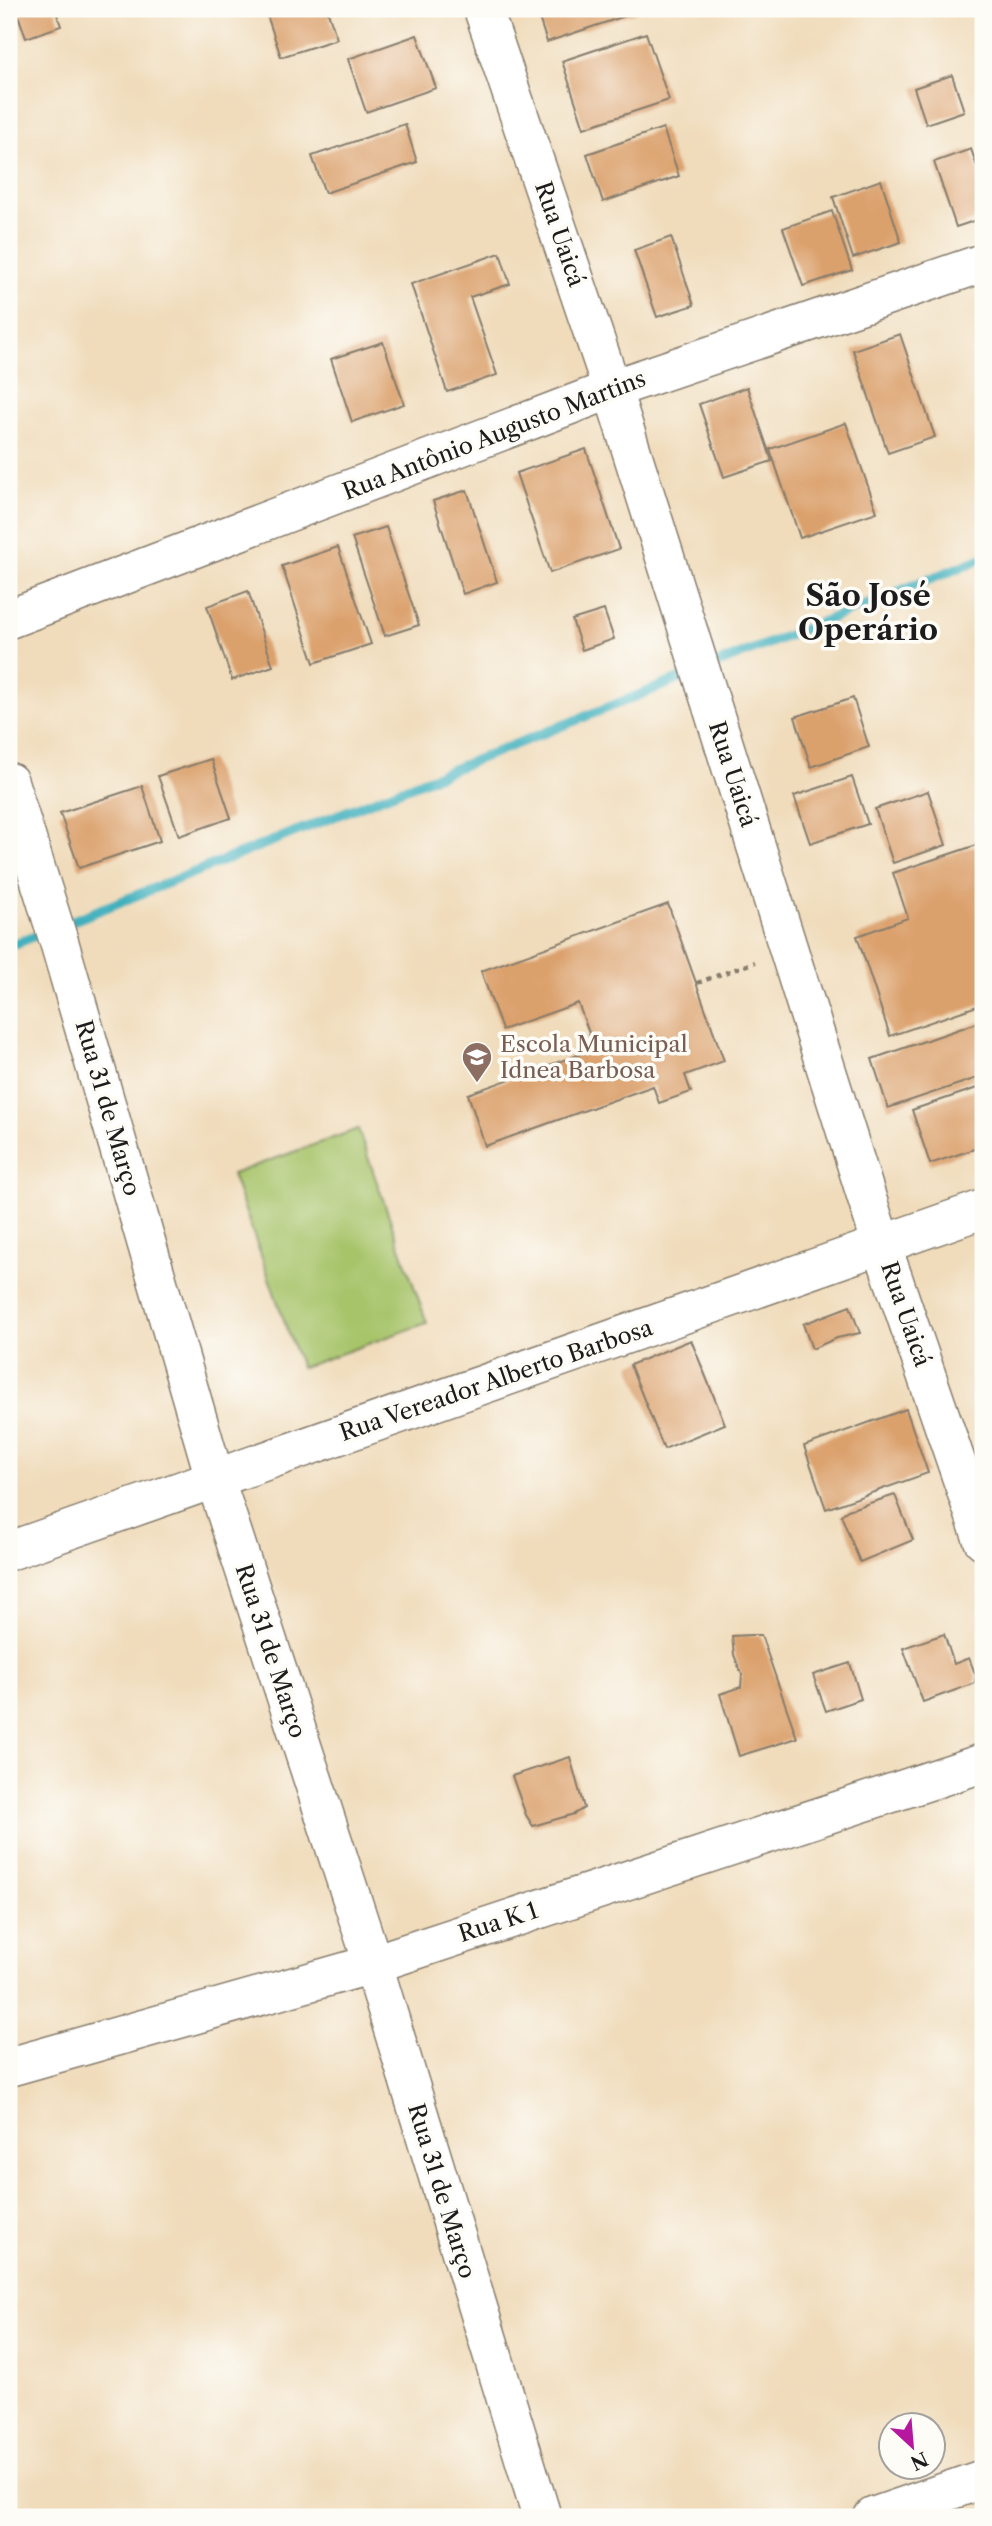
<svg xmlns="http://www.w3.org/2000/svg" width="992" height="2526" font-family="'Libre Caslon Text',serif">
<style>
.green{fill:#a7c46b;stroke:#627044;stroke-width:2}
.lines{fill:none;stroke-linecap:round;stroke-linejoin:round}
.stream{stroke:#41b0bd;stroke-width:10}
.building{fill:#dba16d}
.street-casing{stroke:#867c6c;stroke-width:41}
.path{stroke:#867c6c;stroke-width:4.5;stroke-dasharray:5 5;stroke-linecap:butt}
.street{stroke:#fff;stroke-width:38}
.labels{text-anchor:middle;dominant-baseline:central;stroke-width:7;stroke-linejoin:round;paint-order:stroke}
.street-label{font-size:23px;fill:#1c1c1c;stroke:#fdfcf7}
.education-label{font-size:23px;fill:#785e54;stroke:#fdfcf7;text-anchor:start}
.district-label{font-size:30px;font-weight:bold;fill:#1c1c1c;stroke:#fdfcf7}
</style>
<rect width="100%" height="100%" fill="#fdfcf7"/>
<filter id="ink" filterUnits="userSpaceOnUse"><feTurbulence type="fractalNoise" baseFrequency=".0143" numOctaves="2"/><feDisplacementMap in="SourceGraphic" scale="14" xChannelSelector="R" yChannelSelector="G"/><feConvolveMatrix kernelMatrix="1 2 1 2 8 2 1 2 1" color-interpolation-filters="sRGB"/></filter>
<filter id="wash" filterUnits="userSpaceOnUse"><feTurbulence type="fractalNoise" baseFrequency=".00686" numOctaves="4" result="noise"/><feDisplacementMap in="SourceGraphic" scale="28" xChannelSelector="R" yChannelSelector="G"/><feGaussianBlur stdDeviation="1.57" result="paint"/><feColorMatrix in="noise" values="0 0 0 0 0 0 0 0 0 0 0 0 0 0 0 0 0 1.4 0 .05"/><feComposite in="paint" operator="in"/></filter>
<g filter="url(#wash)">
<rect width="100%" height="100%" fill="#f0dcbb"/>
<!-- green -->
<path class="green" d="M358 1129 427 1323 301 1368 232 1174Z"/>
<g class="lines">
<!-- stream -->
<path class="stream" d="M9 946 983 558"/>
</g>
<g id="blocks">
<!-- building -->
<g class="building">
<path d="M16 9H55L61 26 26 38Z"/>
<path d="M265 9H327L337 39 281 57Z"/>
<path d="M536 9H636L637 12 547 42Z"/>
<path d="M646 33 669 100 584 128 562 61Z"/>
<path d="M417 35 436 88 366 112 348 59Z"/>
<path d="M952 75 964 111 926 124 914 88Z"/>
<path d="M405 124 417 162 325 193 312 156Z"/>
<path d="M663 128 679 176 603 202 587 154Z"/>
<path d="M971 149 983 184V218L956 227 934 162Z"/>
<path d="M881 180 901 242 853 258 833 197Z"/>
<path d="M832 211 852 270 803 286 783 228Z"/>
<path d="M671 237 694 305 657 317 634 250Z"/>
<path d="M500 253 510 284 470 297 497 375 447 392 411 284Z"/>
<path d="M9 310 15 328 9 331Z"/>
<path d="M900 334 935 437 888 453 853 350Z"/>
<path d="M383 342 404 404 352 422 331 359Z"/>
<path d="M747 387 772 461 724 477 699 404Z"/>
<path d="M846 423 877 512 800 538 770 449Z"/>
<path d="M586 449 619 549 550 573 516 473Z"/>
<path d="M467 490 497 582 463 594 433 501Z"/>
<path d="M386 527 419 625 385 636 352 538Z"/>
<path d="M338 547 371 644 314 663 282 566Z"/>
<path d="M248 591 273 666 232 680 207 606Z"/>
<path d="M604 610 614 639 582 650 572 620Z"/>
<path d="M853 698 869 747 811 767 795 717Z"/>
<path d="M211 759 231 818 179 836 158 776Z"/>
<path d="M852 777 868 824 810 843 794 796Z"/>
<path d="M142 786 160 841 79 868 60 813Z"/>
<path d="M928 791 946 845 893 863 875 809Z"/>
<path d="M983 843V1004L890 1036 857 936 908 918 893 873Z"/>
<path d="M668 904 724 1061 685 1075 691 1092 659 1103 653 1086 485 1146 468 1094 595 1049 578 1003 502 1030 481 971Z"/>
<path d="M983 1021V1076L888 1108 872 1059Z"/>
<path d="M983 1086V1146L930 1164 912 1110Z"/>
<path d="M850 1306 860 1333 837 1338 812 1349 803 1324Z"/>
<path d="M691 1340 725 1424 664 1449 630 1365Z"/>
<path d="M906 1409 928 1473 826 1509 804 1446Z"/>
<path d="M895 1495 913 1540 860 1562 841 1515 848 1510Z"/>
<path d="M944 1634 954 1664 969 1658 976 1676 975 1683 923 1702 903 1648Z"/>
<path d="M751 1635H761L797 1738 739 1756 720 1694 741 1687 742 1675 734 1655 732 1636Z"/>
<path d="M850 1663 861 1699 826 1711 813 1675Z"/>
<path d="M570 1757 584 1808 574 1814 533 1826 526 1815 512 1776Z"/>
</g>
</g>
</g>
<g filter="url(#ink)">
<use href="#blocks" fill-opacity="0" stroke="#867c6c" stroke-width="2"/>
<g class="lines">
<!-- street casing -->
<g class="street-casing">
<g id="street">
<path d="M483 9 612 389 882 1246 983 1540"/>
<path d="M9 619 612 389 983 263"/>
<path d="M9 782 60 945 215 1479 373 1964 542 2517"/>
<path d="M9 1551 983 1209"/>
<path d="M9 2067 373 1964 983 1763"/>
<path d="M873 2517 983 2479"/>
</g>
</g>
<!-- path -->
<path class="path" d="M697 983 755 962"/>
<!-- street -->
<use href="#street" class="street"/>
</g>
</g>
<!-- icons -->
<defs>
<g id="school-pin" transform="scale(1.575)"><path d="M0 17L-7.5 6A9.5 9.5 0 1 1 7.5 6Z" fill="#8d6e63" stroke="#fdfcf7"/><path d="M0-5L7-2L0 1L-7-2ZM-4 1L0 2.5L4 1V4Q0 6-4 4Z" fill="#fff"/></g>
</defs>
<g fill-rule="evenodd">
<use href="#school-pin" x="477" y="1057"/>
</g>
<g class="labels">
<!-- street labels -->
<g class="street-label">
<text transform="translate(560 234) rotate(71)">Rua Uaicá</text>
<text transform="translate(494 435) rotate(-21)">Rua Antônio Augusto Martins</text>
<text transform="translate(733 774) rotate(72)">Rua Uaicá</text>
<text transform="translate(108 1108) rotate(74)">Rua 31 de Março</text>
<text transform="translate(906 1314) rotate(71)">Rua Uaicá</text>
<text transform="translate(496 1380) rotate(-19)">Rua Vereador Alberto Barbosa</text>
<text transform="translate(271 1651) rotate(72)">Rua 31 de Março</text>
<text transform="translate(498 1922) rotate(-18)">Rua K 1</text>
<text transform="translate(442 2191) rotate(73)">Rua 31 de Março</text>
</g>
<!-- education labels -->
<g class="education-label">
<text x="500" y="1044">Escola Municipal<tspan x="500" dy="26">Idnea Barbosa</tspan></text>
</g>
<!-- district labels -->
<g class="district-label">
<text x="868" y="595">São José<tspan x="868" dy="34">Operário</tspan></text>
</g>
</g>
<!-- margin -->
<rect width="992" height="2526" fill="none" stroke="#fdfcf7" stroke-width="35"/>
<!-- north arrow -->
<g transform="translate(912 2446) rotate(154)"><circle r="33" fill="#fdfcf7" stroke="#a3a29f" stroke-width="2"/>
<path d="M0-5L12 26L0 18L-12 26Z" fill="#b5179e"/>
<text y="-10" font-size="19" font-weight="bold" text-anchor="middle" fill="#1c1c1c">N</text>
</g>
</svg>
